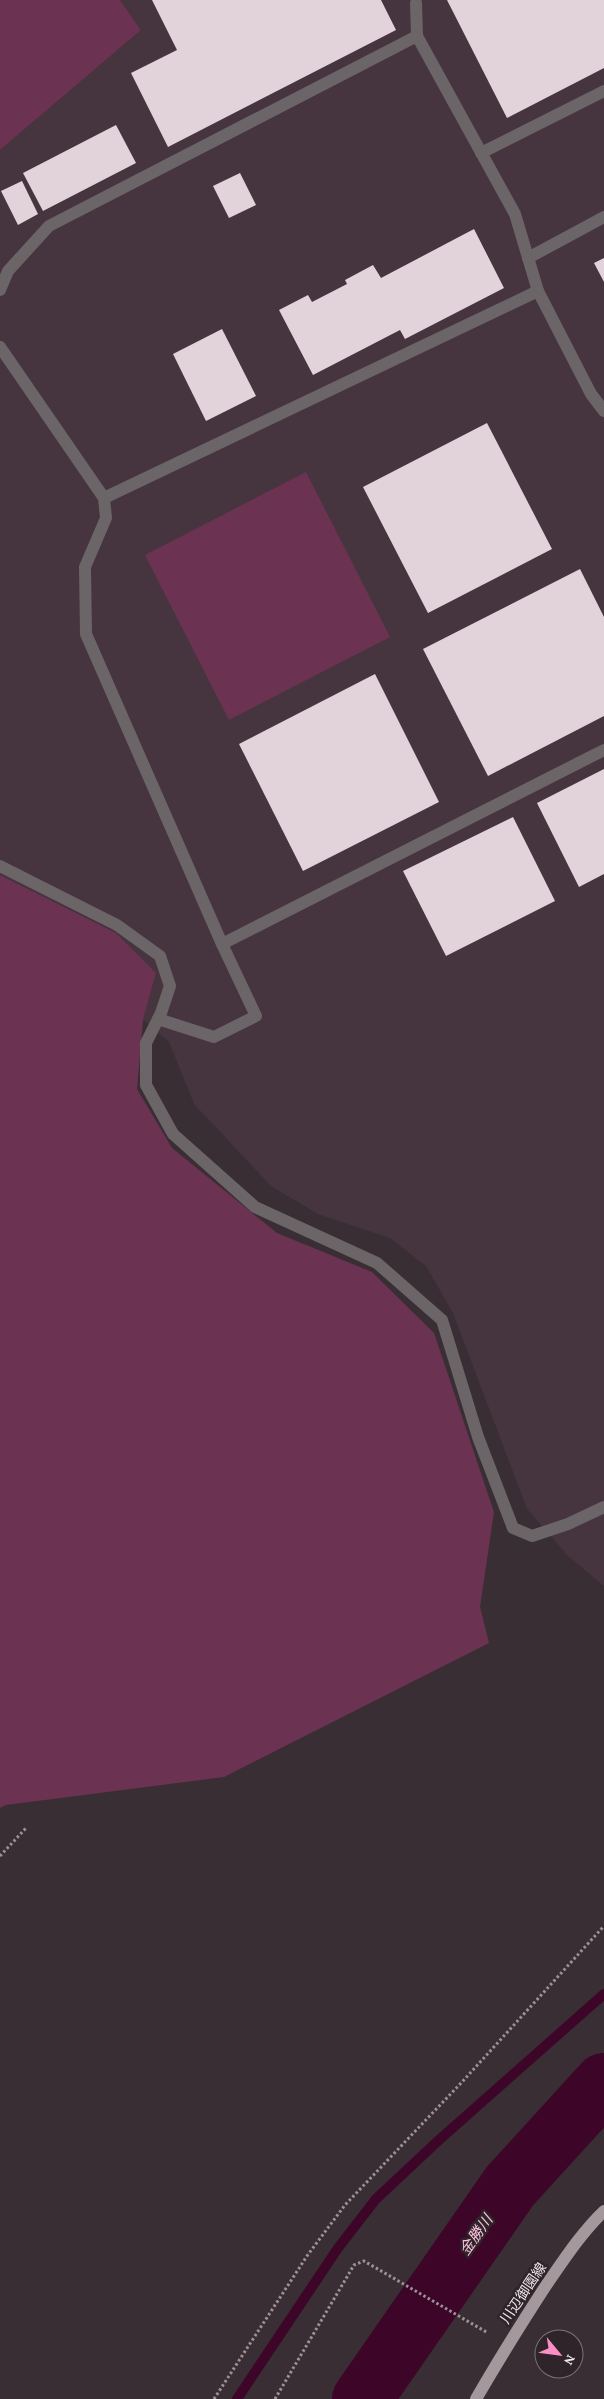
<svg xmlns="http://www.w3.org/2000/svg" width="604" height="2399" font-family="'Crimson Pro','Noto Sans JP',serif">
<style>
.built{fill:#46353e}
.green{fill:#6b3351}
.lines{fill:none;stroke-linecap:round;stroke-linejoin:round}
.stream{stroke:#3d0628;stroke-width:10}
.river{stroke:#3d0628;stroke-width:60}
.building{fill:#e2d3da}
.path{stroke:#9b9296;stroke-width:3;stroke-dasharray:2.5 2.5;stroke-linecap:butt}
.minor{stroke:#6b6568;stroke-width:12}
.major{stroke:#a4989d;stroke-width:12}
.labels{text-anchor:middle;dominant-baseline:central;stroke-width:5;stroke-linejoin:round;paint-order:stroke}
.street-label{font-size:14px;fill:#ede5e9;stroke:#2f2429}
.water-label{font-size:15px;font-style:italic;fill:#fcc3de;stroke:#2f2429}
</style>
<rect width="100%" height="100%" fill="#392e33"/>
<!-- built -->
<path class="built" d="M120 0H604V1586L568 1556 527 1509 453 1313 426 1266 390 1238 318 1214 271 1186 194 1104 169 1042 143 1020 156 973 116 933 0 875V150L141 30Z"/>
<!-- green -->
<g class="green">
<path d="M0 0H120L141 30 0 150Z"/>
<path d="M306 472 390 637 229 720 145 555Z"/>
<path d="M0 875 116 933 156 973 143 1020 137 1089 172 1148 277 1233 372 1272 434 1333 494 1512 480 1607 489 1643 224 1777 6 1805 0 1808Z"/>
</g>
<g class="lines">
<!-- stream -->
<path class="stream" d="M237 2399 338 2248 376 2199 439 2140 604 1994"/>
<!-- river -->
<path class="river" d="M362 2399 510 2186 604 2083"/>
</g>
<!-- building -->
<g class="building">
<path d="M152 0H381L396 30 168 147 131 73 177 50Z"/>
<path d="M447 0H604V68L507 118Z"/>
<path d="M116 125 136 163 43 211 23 173Z"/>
<path d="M240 173 256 205 229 218 213 186Z"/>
<path d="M22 181 38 214 18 225 1 191Z"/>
<path d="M474 229 504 288 405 339 400 330 313 375 279 310 308 295 312 302 347 284 345 280 373 265 381 278Z"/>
<path d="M604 258V282L594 263Z"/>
<path d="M222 329 256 396 206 421 173 354Z"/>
<path d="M487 423 552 549 428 613 363 487Z"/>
<path d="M580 569 604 617V716L488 776 423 649Z"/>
<path d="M375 674 439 802 303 871 239 744Z"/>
<path d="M604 769V874L579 887 537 803Z"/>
<path d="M513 817 555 901 446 956 403 871Z"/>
</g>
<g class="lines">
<!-- path -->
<g class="path">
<path d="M0 1856 27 1827"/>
<path d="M214 2399 307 2256 345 2205 462 2082 604 1926"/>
<path d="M275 2399 354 2265 364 2261 488 2333"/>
</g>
<!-- minor -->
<g class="minor">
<path d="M416 3 417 36 515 214 538 291 591 394 604 411"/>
<path d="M481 153 604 91"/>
<path d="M528 258 604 217"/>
<path d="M0 290 8 271 49 226 417 36"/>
<path d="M0 347 104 498"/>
<path d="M0 866 117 925 160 956 170 986 161 1013 146 1043V1085L173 1134 255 1207 377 1263 442 1320 478 1437 513 1528 532 1536 568 1524 604 1507"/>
<path d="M222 944 604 750"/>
<path d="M158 1019 214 1037 256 1016 222 944 86 634 85 567 106 518 104 498 538 291"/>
</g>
<!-- major -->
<path class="major" d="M476 2399C498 2361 521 2324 545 2287 563 2261 581 2233 604 2211"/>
</g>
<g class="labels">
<!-- street labels -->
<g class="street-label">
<text transform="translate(523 2293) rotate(-56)">川辺御園線</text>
</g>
<!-- water labels -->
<g class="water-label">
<text transform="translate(476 2235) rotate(-55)">金勝川</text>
</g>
</g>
<!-- north arrow -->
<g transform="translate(559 2354) rotate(119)"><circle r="24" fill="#2f2429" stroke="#7b7176"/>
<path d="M0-4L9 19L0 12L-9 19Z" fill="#fa8fc6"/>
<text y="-8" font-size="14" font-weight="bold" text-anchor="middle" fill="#ede5e9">N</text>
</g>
</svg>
